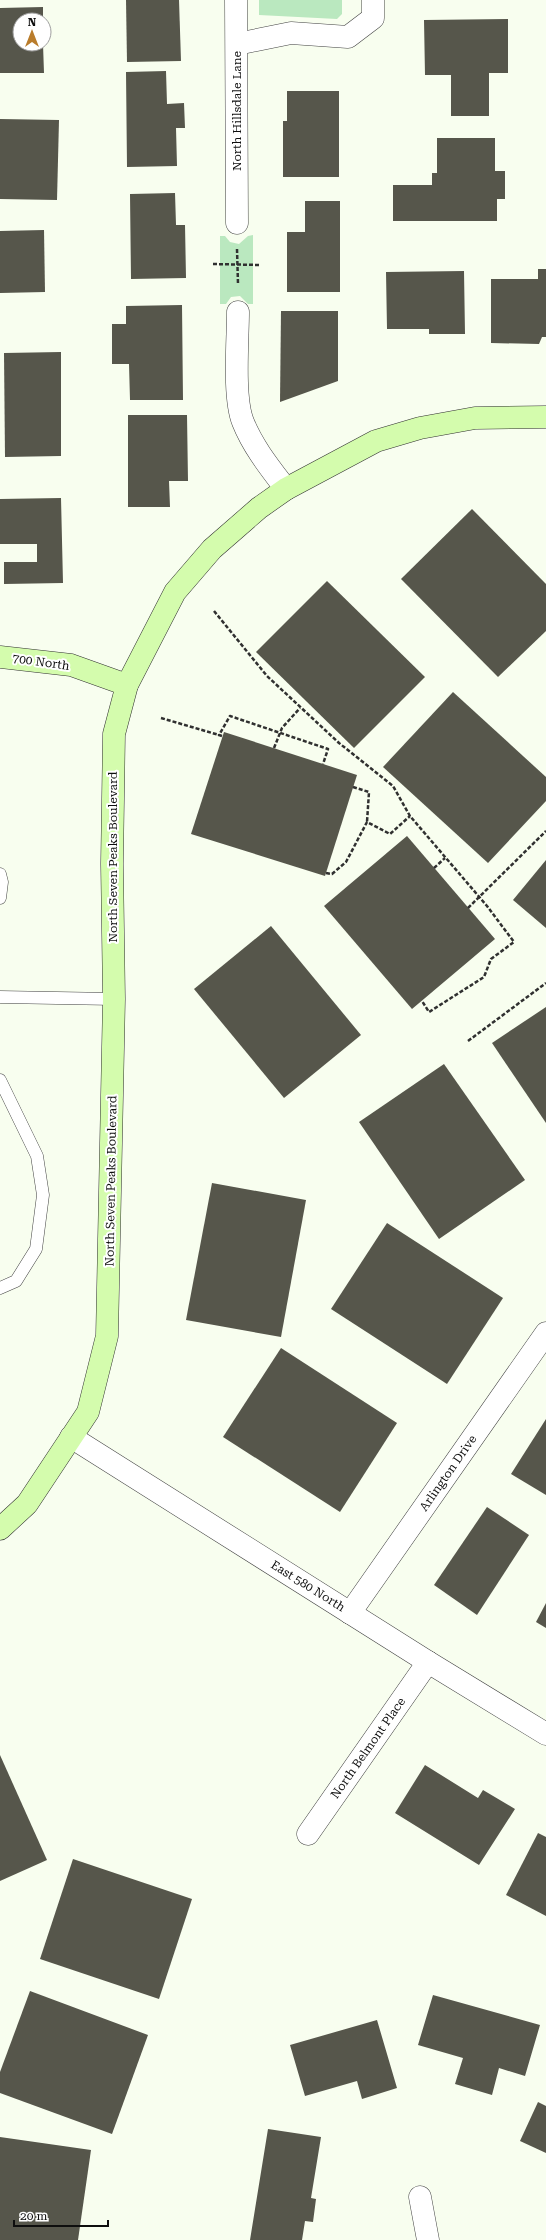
<svg xmlns="http://www.w3.org/2000/svg" width="546" height="2240" font-family="'Roboto Serif',serif">
<style>
.grass{fill:#bae8bf}
.building{fill:#56564b}
.lines{fill:none;stroke-linecap:round;stroke-linejoin:round}
.lane-casing{stroke:#414141;stroke-width:13}
.street-casing{stroke:#414141;stroke-width:23}
.secondary-casing{stroke:#303030;stroke-width:23}
.path{stroke:#303030;stroke-width:2.5;stroke-dasharray:4 2;stroke-linecap:butt}
.lane{stroke:#fff;stroke-width:12}
.street{stroke:#fff;stroke-width:22}
.secondary{stroke:#d4fcad;stroke-width:22}
.labels{text-anchor:middle;dominant-baseline:central;stroke-width:4;stroke-linejoin:round;paint-order:stroke}
.street-label{font-size:12px;fill:#0e0e0e;stroke:#fff}
</style>
<rect width="100%" height="100%" fill="#f8feef"/>
<!-- grass -->
<g class="grass">
<path d="M259 0H342V14L337 19 259 15Z"/>
<path d="M253 235V304H248L240 296 231 297 226 304H220V236H225L230 242 239 244 248 236Z"/>
</g>
<!-- building -->
<g class="building">
<path d="M126 0H179L181 61 127 62Z"/>
<path d="M43 7V20H20V44H43L44 73H0V8Z"/>
<path d="M508 19V73H489V116H451V75H425L424 20Z"/>
<path d="M166 71 167 104 184 103 185 128H176L177 166 127 167 126 72Z"/>
<path d="M287 91H339V177H283V121H287Z"/>
<path d="M0 119 59 120 57 200 0 199Z"/>
<path d="M437 138H495V171H505V199H497V221H393V185H432V173H437Z"/>
<path d="M175 193 176 225H185L186 278 131 279 130 194Z"/>
<path d="M305 201H340V292H287V232H305Z"/>
<path d="M44 230 45 292 0 293V231Z"/>
<path d="M538 269H546V337H542L539 344 491 343V279H538Z"/>
<path d="M464 271 465 334H429V329H387L386 272Z"/>
<path d="M182 305 183 400H130L129 364H112V324H126V306Z"/>
<path d="M281 311H338V381L280 402Z"/>
<path d="M61 352V456L5 457 4 353Z"/>
<path d="M128 415H187L188 481H169L170 507H128Z"/>
<path d="M61 498 63 583 4 584V562H37V544H0V499Z"/>
<path d="M472 509 546 584V631L498 677 401 579Z"/>
<path d="M327 581 425 677 354 748 256 652Z"/>
<path d="M453 692 546 777V801L488 863 383 767Z"/>
<path d="M224 732 357 775 325 876 191 834Z"/>
<path d="M407 836 495 939 412 1009 324 906Z"/>
<path d="M546 860V928L513 900Z"/>
<path d="M271 926 361 1035 284 1098 194 989Z"/>
<path d="M546 1007V1123L492 1043Z"/>
<path d="M444 1064 525 1180 439 1239 359 1122Z"/>
<path d="M212 1183 306 1200 281 1337 186 1320Z"/>
<path d="M387 1223 503 1298 447 1384 331 1309Z"/>
<path d="M281 1348 397 1423 340 1512 223 1437Z"/>
<path d="M546 1419V1495L511 1474Z"/>
<path d="M487 1507 529 1535 477 1615 434 1585Z"/>
<path d="M546 1603V1628L536 1622Z"/>
<path d="M0 1755 47 1860 0 1881Z"/>
<path d="M425 1765 478 1798 483 1790 515 1809 479 1865 395 1813Z"/>
<path d="M538 1833 546 1837V1916L506 1895Z"/>
<path d="M73 1859 192 1899 159 1999 40 1959Z"/>
<path d="M30 1991 148 2035 112 2134 0 2093V2072Z"/>
<path d="M433 1995 540 2025 525 2076 499 2068 492 2095 455 2084 463 2058 418 2045Z"/>
<path d="M377 2020 397 2088 362 2099 357 2081 305 2096 290 2045Z"/>
<path d="M538 2102 546 2106V2153L520 2141Z"/>
<path d="M268 2129 321 2137 311 2198 316 2199 313 2222 305 2221 302 2240H250Z"/>
<path d="M0 2137 91 2150 78 2240H0Z"/>
</g>
<g class="lines">
<!-- lane casing -->
<g class="lane-casing">
<g id="lane">
<path d="M0 874 2 882 0 898"/>
<path d="M0 997 114 999"/>
<path d="M0 1080 37 1156 43 1195 36 1249 16 1281 0 1288"/>
</g>
</g>
<!-- street casing -->
<g class="street-casing">
<g id="street">
<path d="M236 0 237 223"/>
<path d="M237 44 291 33 348 37 373 18V0"/>
<path d="M238 312C238 340 233 397 243 422 253 447 270 468 286 489"/>
<path d="M71 1437 428 1662 546 1734"/>
<path d="M350 1613 546 1333"/>
<path d="M308 1834 428 1662"/>
<path d="M420 2197 428 2240"/>
</g>
</g>
<!-- secondary casing -->
<g class="secondary-casing">
<g id="secondary">
<path d="M0 657 71 665 127 685"/>
<path d="M0 1529 27 1504 88 1412 107 1336 114 999 112 864 114 734 127 685 175 592 212 549 259 508 286 489 376 441 420 428 475 418 546 417"/>
</g>
</g>
<!-- path -->
<g class="path">
<path d="M237 249 238 284"/>
<path d="M213 264 260 265"/>
<path d="M214 611 267 676 339 743 393 786 410 816 487 906 514 942 491 959 484 977 429 1012 422 1001"/>
<path d="M161 718 219 735"/>
<path d="M222 736 219 735 230 716 328 749 323 764"/>
<path d="M274 748 282 728 300 708"/>
<path d="M353 787 369 792 367 822"/>
<path d="M434 868 445 858"/>
<path d="M326 873 332 874 346 862 367 822 390 834 410 816"/>
<path d="M468 908 546 831"/>
<path d="M468 1041 546 983"/>
</g>
<!-- lane -->
<use href="#lane" class="lane"/>
<!-- street -->
<use href="#street" class="street"/>
<!-- secondary -->
<use href="#secondary" class="secondary"/>
</g>
<g class="labels">
<!-- street labels -->
<g class="street-label">
<text transform="translate(237 111) rotate(-90)">North Hillsdale Lane</text>
<text transform="translate(41 662) rotate(8)">700 North</text>
<text transform="translate(113 857) rotate(-90)">North Seven Peaks Boulevard</text>
<text transform="translate(111 1181) rotate(-89)">North Seven Peaks Boulevard</text>
<text transform="translate(448 1473) rotate(-55)">Arlington Drive</text>
<text transform="translate(308 1586) rotate(32)">East 580 North</text>
<text transform="translate(368 1748) rotate(-55)">North Belmont Place</text>
</g>
</g>
<!-- north arrow -->
<g transform="translate(32 32)"><circle r="19" fill="#ffffff" stroke="#9f9f9f"/>
<path d="M0-3L7 15L0 10L-7 15Z" fill="#b97c2b"/>
<text y="-6" font-size="11" font-weight="bold" text-anchor="middle" fill="#0e0e0e">N</text>
</g>
<!-- scale -->
<path d="M14 2220v6h94v-6" fill="none" stroke="#0e0e0e" stroke-width="2"/>
<text x="20" y="2220" font-size="12" fill="#0e0e0e" stroke="#ffffff" stroke-width="3" paint-order="stroke">20 m</text>
</svg>
